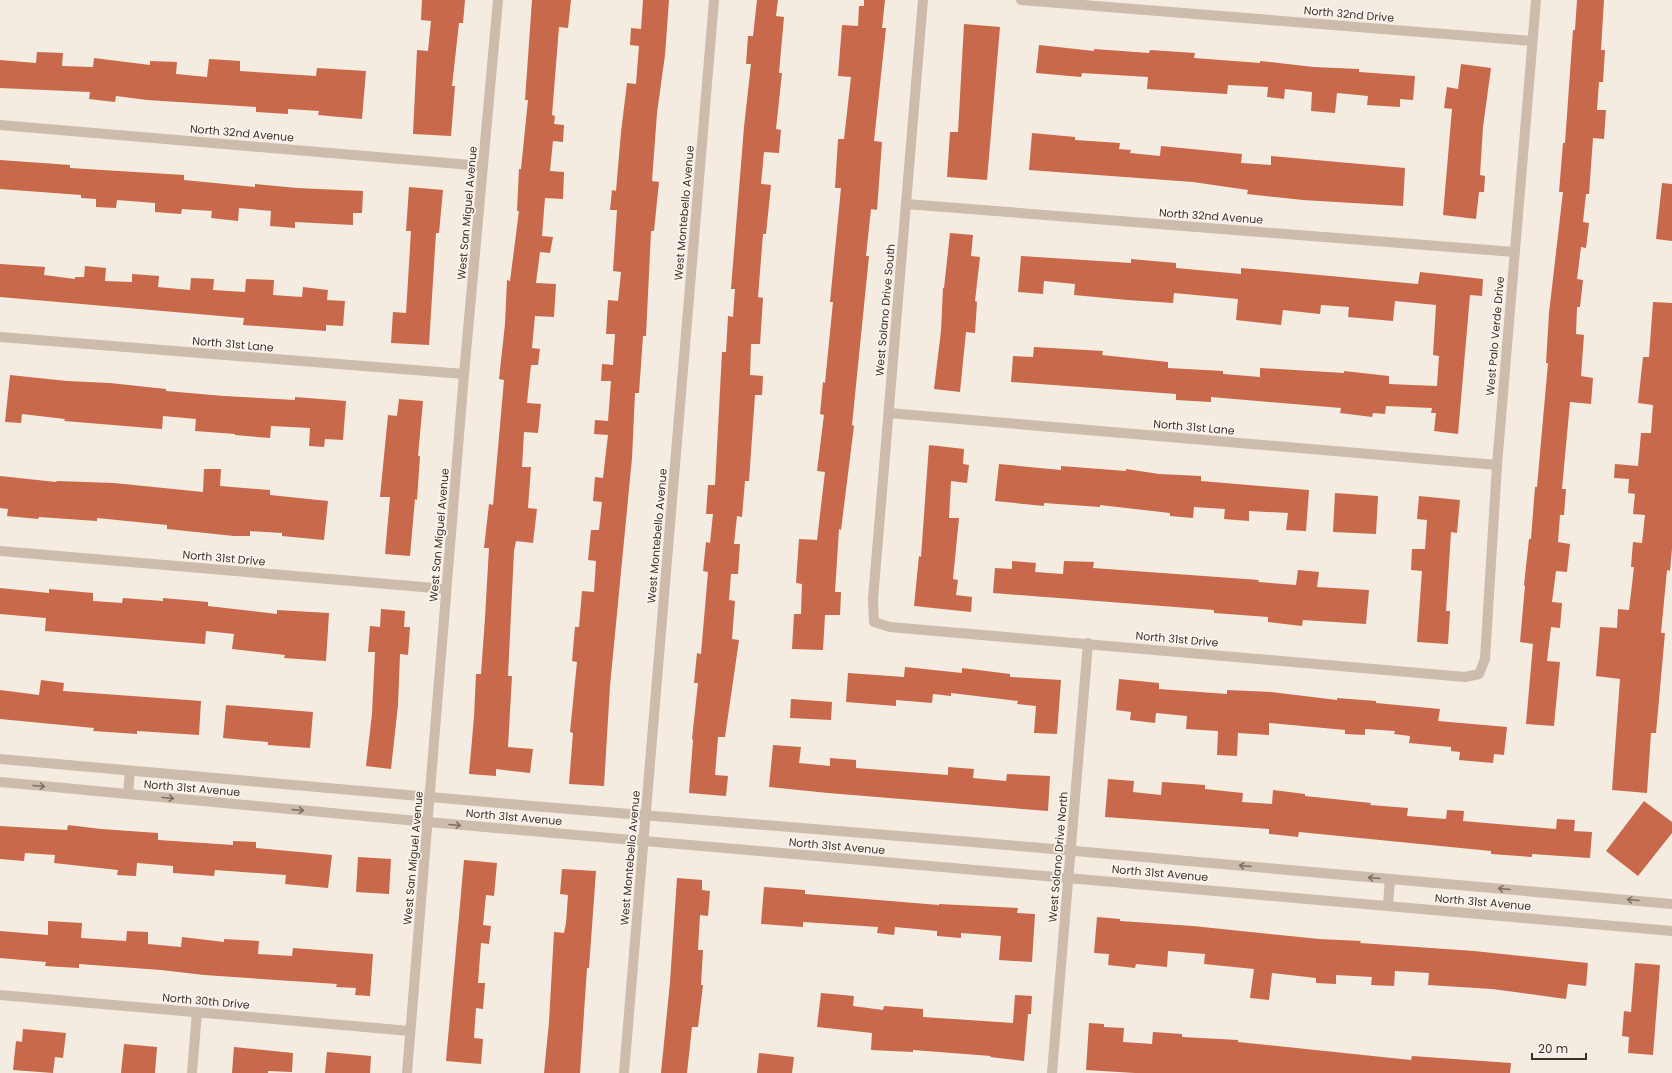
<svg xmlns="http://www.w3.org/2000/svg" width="1672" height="1073" font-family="Poppins,sans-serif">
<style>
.building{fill:#c8694b}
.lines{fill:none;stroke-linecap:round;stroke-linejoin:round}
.minor{stroke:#cdbbac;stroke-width:10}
.oneway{stroke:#7d6f65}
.labels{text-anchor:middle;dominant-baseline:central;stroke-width:3.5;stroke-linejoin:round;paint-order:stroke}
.street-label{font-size:11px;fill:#3b302b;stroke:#fbf5ee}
</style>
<rect width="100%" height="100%" fill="#f4ebe1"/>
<!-- building -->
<g class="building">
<path d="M422 0H465L463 23H459L452 86H455L451 136 413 134 417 50 428 51 431 21 421 20Z"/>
<path d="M532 0H571L568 28 559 27 552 115 555 116 554 124 564 125 563 142 553 141 550 171 564 172 563 199 545 198 542 236 553 237 550 253 540 252 536 283 556 284 554 317 535 316 532 348 540 349 538 365H531L527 403 541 404 538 433 524 432 522 467H531L528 508 537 509 533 543 516 541 514 551 508 676H512L508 747 533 749 530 773 496 769V776L469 774 474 717 476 674H481L485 618 489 548H484L489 504 493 505 504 380 499 379 505 324 507 280 510 281 519 211H517L519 169H521L528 100H525Z"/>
<path d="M643 0H669L665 55 657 113 652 181 659 182 654 231H651L646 336H643L639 393H635L632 458 610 686 604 786 569 784 573 733 570 732 577 662 572 661 575 627H579L582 591 594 592 596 561 588 560 591 530H599L602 502 593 501 595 477 603 478 608 435 594 434 595 420 608 421 611 381H601L602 364 613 365 615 334H606L608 300 618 301 621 272 613 271 617 210H610L612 190 616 191 621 132 627 83 636 84 639 46 630 45 631 28 641 29Z"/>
<path d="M757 0H778L776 16 784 17 779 73H782L776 129 781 130 779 153 764 152 761 184 771 185 766 234H763L758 297 763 298 760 344H751L750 375 763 376 762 395H755L749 481H745L742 517 737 516 734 544H740L738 574H731L729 600 735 601 732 639 739 640 725 737H718L715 775 728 776 726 796 689 793 693 740 692 739 698 683H694L697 653 701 654 708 572 703 571 706 542 710 543 713 514H706L708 485H715L722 352H726L728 316 733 317 735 289H731L744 127 751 64H746L748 36H753Z"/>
<path d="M864 0H885L882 28H886L874 141 882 142 877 210 871 209 866 256H869L852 425 854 426 841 530 839 529 835 592H841L840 615H825L823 650 792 649 794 614H801L802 584 796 583 799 539 817 540 825 472 817 471 824 415 820 414 823 382 825 383 833 302H830L841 188H835L838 139H844L851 77 838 76 842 25 858 26 859 6H864Z"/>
<path d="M1577 0H1604L1601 50H1605L1603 82H1599L1597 110H1606L1604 139 1593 138 1589 194H1586L1583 222 1589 223 1586 248 1581 247 1577 279 1583 280 1580 307H1577L1576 334 1584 335 1581 376 1593 378 1591 404 1570 402 1562 489H1566L1564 515H1560L1558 542 1570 544 1567 572 1556 571 1552 602 1562 603 1560 628 1551 627 1547 661 1560 662 1554 726 1526 724 1533 644 1520 642 1525 586 1524 585 1529 539H1531L1535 487H1537L1548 363H1546L1549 313 1563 192H1559L1563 143H1565L1573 30H1575Z"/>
<path d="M964 24 1000 27 987 180 947 177 950 132H958Z"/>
<path d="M1039 45 1094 51V49L1149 53 1150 50 1195 53 1194 58 1260 63V61L1314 67 1359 69V72L1415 76 1413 100 1400 99V107L1367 105 1368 96 1337 93 1335 113 1311 111 1312 92 1285 89 1284 99 1267 97 1268 87 1228 85 1227 94 1147 89 1148 77 1082 73 1081 77 1036 73Z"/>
<path d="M37 52 63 53 62 66 93 67 94 58 150 65V61L177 62 176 74 207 77 209 59 240 61V71L316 76 317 68 366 71 362 119 318 115 319 111 288 109V114L256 112V107L147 100 116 96 115 102 89 99 90 92 0 88V60L36 63Z"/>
<path d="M1461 64 1491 68 1483 127 1480 175 1485 176 1484 192H1479L1476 219 1443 215 1452 109 1444 108 1447 87 1458 89Z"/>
<path d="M1032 133 1075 137V140L1120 143 1119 149 1131 150 1130 153 1160 156 1161 146 1242 154 1241 163 1271 165V156L1405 168 1403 206 1303 200 1247 194 1248 190 1193 182 1029 170Z"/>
<path d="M0 160 70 165V168L184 175V180L255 187V184L297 188 363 191 362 213H353V225L295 222V228L270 226 271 211 239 208 238 221 211 218 212 211 182 209 181 214 155 212V203L117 200 116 208 96 207V199L81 198V195L0 189Z"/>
<path d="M1662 183 1672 184V241L1656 239Z"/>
<path d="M409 187 443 190 439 233H436L429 345 391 343 393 312 406 313 411 231H406Z"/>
<path d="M950 233 973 235 971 256 980 257 975 301 977 302 975 333 966 332 960 392 934 389 941 331 943 288H944Z"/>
<path d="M1021 256 1131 263V259L1176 263V268L1241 274V268L1418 284 1420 272 1483 279 1482 296 1470 295 1458 434 1434 431 1436 413H1431L1432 408 1386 406 1385 414 1373 413 1372 417 1340 413 1341 408 1211 397V402L1176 400V394L1011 382 1013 356 1033 357 1034 347 1103 351 1102 355 1168 362V368L1223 371V374L1260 377V368L1344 373V371L1389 376V384L1437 386 1439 356 1433 355 1436 305 1395 301 1393 321 1348 317 1349 307 1321 305 1320 314 1283 310 1281 325 1236 320 1238 299 1174 293 1173 303 1128 300 1074 295 1075 284 1044 281 1043 294 1018 292Z"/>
<path d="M0 264 45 267 44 275 75 279V277H84L85 266 106 268 105 281 132 282V274L159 276 158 287 190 290 191 278 214 279 213 290 245 292 246 279 274 280 273 295 302 297 303 287 328 290 327 300 345 301 343 326 326 325V331L243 325 244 318 0 297Z"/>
<path d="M1653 302 1672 303V548L1670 571 1667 570 1661 633H1665L1656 733H1651L1647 793 1612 790 1620 679 1596 676 1600 627 1617 628 1618 609 1629 610 1634 567H1631L1633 542 1642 543 1645 515 1633 514 1635 494 1628 493 1629 479 1614 478 1615 464 1638 466 1641 433H1651L1653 405 1638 403 1643 357H1649Z"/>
<path d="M10 375 67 381 110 383 166 389V391L224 396 295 400V397L346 401 343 440 325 439 324 447 309 446 310 428 271 426 270 438 235 435V434L195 431 196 419 163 416 162 429 64 421 65 419 22 414 21 423 5 422Z"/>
<path d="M399 399 423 401 418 456H420L417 500 415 499 410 556 385 554 390 497H380L388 415 397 416Z"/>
<path d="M929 445 964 449 963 464 969 465 967 483 951 481 949 518H959L953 579 958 580 956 595 972 597 971 612 914 606 919 556 921 557Z"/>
<path d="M999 464 1061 470V466L1126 471V469L1159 474 1201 476V481L1309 490 1306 531 1286 530 1288 513 1249 511V521L1224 519 1225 509 1194 507 1193 518 1170 516V513L1100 505V507L1044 503V506L995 501Z"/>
<path d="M204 469H221L220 486 270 490V495L328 501 324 540 282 536V533L250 531V536H234L167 529V525L97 518V521L39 517 38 519 7 516 8 509 0 508V476L56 482 57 481 114 483 203 492Z"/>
<path d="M1335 493 1378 496 1376 534 1333 532Z"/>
<path d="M1419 496 1460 500 1457 533 1451 532 1446 611H1450L1448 644 1417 642 1422 571 1411 570 1412 549H1425L1427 520 1417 519Z"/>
<path d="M1012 561 1036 563 1035 572 1063 574 1064 561 1094 562 1093 568 1259 580 1258 582 1296 585 1298 570 1319 572 1317 587 1369 590 1366 624 1303 620 1302 626 1268 622V617L1214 613V610L993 593 995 568 1012 569Z"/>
<path d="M0 588 49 593V589L93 593V601L122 603 123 598 163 601V598L208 602V606L277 614V610L329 613 326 661 284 658 285 655 232 649 234 634 206 631 205 644 45 631 46 618 0 614Z"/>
<path d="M381 609 405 611 404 627H410L408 655 400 654 398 705 391 769 366 766 372 714 375 652H368L370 626 380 627Z"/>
<path d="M905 667 962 673V668L1010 674V677L1061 680 1057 734 1034 733 1036 706 1017 704 1018 701 951 693V696L933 694 932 703 896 700V706L846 702 848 673 904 677Z"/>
<path d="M1119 679 1159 683V689L1227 694V690L1271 692 1337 700V698L1376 701V703L1440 709 1438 721 1507 727 1504 755 1494 754 1493 763 1459 760 1460 752 1451 751V747L1409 743 1410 736 1394 734 1395 731 1365 729V735L1345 734V730L1269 723V735L1238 733 1237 756 1217 755 1218 731 1186 729 1187 716 1156 713 1155 723 1130 720 1131 712 1116 710Z"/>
<path d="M41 680 64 683 63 691 201 701 199 735 137 731V734L93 731 94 728 0 719V690L39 695Z"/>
<path d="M791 699 832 702 831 720 790 718Z"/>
<path d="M226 705 313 712 310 748 268 745V742L223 738Z"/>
<path d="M773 745 801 747 799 763 830 766V758L856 760V768L948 775V767L974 769 973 778 1006 781 1007 774 1050 776 1048 811 828 793 769 787Z"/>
<path d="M1108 779 1134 781 1133 792 1161 795 1162 782 1205 785V789L1243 793 1242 802 1272 804 1273 790 1305 794V796L1371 803 1370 805 1408 808 1407 816 1446 819 1447 810 1464 811 1463 821 1556 829 1557 819 1575 820 1574 831 1592 832 1590 858 1532 854V857L1491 854V851L1299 832 1298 837 1269 834V829L1105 817Z"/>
<path d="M1644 801 1672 822V833L1638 876 1606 851Z"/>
<path d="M68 825 101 829 158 833V840L233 845V841L256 842V848L332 855 328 888 285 884 286 875 215 870 214 876 173 873V866L137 863 136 876 117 875 118 870 54 863 55 855 25 853 24 861 0 859V826L67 830Z"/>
<path d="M358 857 391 859 389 894 356 892Z"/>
<path d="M464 860 497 863 494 896 486 895 483 925 491 926 489 944 481 943 478 983H485L483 1009 476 1008 474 1038 483 1039 481 1064 446 1061Z"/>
<path d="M562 869 596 871 589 968H587L580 1073H544L549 1022 554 932 564 933 566 923 568 895 560 894Z"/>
<path d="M677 878 702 880V890L710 891 708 916 700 915 698 950H703L701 985H703L698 1027H692L687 1073H661L670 982Z"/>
<path d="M764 887 805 890V894L939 905V904L1018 908 1017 913 1035 914 1032 962 999 960 1001 936 961 933V938L937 936V931L895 927 894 935 877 933 878 927 803 922V927L761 924Z"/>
<path d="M1097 917 1120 919V921L1193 926 1319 939 1361 941 1360 943 1474 951 1588 963 1586 986 1568 984 1566 999 1492 989 1428 985 1429 973 1395 971 1394 986 1371 985 1372 977 1336 975V984L1316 983V978L1272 973 1269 1000 1250 998 1254 969 1204 964 1205 954 1168 951 1167 967 1136 964 1135 968 1108 965 1109 954 1094 953Z"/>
<path d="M48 921 82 923 81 938 126 941 127 931 148 932V944L181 947 182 937 224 942V939L259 941 258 954 292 956 293 948 373 954 370 996 355 995 356 988 336 987 337 984 204 975 161 970 79 964V968L45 966 46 962 0 958V931L48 935Z"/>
<path d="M1635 963 1660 965 1653 1055 1628 1053 1629 1037 1622 1036 1624 1011 1631 1012Z"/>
<path d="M821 993 854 996 853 1006 883 1010 884 1006 923 1009V1017L1013 1023 1015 995 1032 996 1031 1014H1028L1024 1061 990 1057 991 1056 913 1050V1052L871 1050 872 1033 817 1027Z"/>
<path d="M1089 1023 1104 1024V1027L1124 1028 1123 1042 1152 1044 1153 1032 1182 1034V1037L1238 1040V1042L1411 1060 1412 1056 1511 1063 1510 1073H1135L1086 1070Z"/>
<path d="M23 1029 66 1033 63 1058 55 1057 53 1073 13 1070 16 1041 22 1042Z"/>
<path d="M124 1044 157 1047 155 1073H121Z"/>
<path d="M234 1047 293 1053 292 1072 268 1071V1073H232Z"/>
<path d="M327 1052 371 1056 370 1073H325Z"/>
<path d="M759 1053 794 1057 792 1073H757Z"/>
</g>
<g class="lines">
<!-- minor -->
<g class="minor">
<path d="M923 0 873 599 874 622 890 627 1465 677 1479 674 1485 659 1497 465 1536 0"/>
<path d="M1021 0 1532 41"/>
<path d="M0 125 483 166"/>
<path d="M906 204 1514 252"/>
<path d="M0 337 464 374"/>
<path d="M889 413 1497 465"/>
<path d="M0 551 446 589"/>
<path d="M0 759 532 806 984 843 1672 904"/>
<path d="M0 782 428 822 1672 931"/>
<path d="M128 794 130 771"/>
<path d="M1388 905 1390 879"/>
<path d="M0 995 410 1031"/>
<path d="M192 1073 197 1012"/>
<path d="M407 1073 464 374 498 0"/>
<path d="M624 1073 714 0"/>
<path d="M1052 1073 1088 643"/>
</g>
</g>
<!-- one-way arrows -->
<defs><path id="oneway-shaft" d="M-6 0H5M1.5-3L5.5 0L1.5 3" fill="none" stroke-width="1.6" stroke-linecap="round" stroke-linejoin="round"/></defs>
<g class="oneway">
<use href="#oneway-shaft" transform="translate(39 786) rotate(5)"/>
<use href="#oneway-shaft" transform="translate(168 798) rotate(5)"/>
<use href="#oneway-shaft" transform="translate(298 810) rotate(5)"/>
<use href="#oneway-shaft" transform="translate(455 825) rotate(5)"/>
<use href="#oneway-shaft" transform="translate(1245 866) rotate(-175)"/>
<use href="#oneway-shaft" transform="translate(1374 878) rotate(-175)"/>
<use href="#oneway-shaft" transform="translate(1504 889) rotate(-175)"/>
<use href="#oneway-shaft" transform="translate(1633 900) rotate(-175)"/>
</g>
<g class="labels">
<!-- street labels -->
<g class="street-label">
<text transform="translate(1349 14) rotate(5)">North 32nd Drive</text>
<text transform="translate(242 133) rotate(5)">North 32nd Avenue</text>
<text transform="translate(467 213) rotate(-85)">West San Miguel Avenue</text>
<text transform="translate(684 213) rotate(-85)">West Montebello Avenue</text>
<text transform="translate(1211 216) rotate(4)">North 32nd Avenue</text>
<text transform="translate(885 310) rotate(-85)">West Solano Drive South</text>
<text transform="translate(1495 336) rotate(-85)">West Palo Verde Drive</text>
<text transform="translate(233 344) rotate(5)">North 31st Lane</text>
<text transform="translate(1194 427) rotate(5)">North 31st Lane</text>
<text transform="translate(439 535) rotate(-85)">West San Miguel Avenue</text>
<text transform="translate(657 536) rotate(-85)">West Montebello Avenue</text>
<text transform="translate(224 558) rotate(5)">North 31st Drive</text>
<text transform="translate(1177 639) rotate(5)">North 31st Drive</text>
<text transform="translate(192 788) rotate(5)">North 31st Avenue</text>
<text transform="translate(514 817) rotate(5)">North 31st Avenue</text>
<text transform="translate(837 846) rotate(5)">North 31st Avenue</text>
<text transform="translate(1058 857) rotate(-85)">West Solano Drive North</text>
<text transform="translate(413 858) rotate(-85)">West San Miguel Avenue</text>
<text transform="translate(630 858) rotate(-85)">West Montebello Avenue</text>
<text transform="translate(1160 873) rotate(5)">North 31st Avenue</text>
<text transform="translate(1483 902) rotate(5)">North 31st Avenue</text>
<text transform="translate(206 1001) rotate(5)">North 30th Drive</text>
</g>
</g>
<!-- scale -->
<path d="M1532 1053v6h54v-6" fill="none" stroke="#3b302b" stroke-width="2"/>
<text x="1538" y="1053" font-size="12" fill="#3b302b" stroke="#fbf5ee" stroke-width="3" paint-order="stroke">20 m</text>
</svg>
